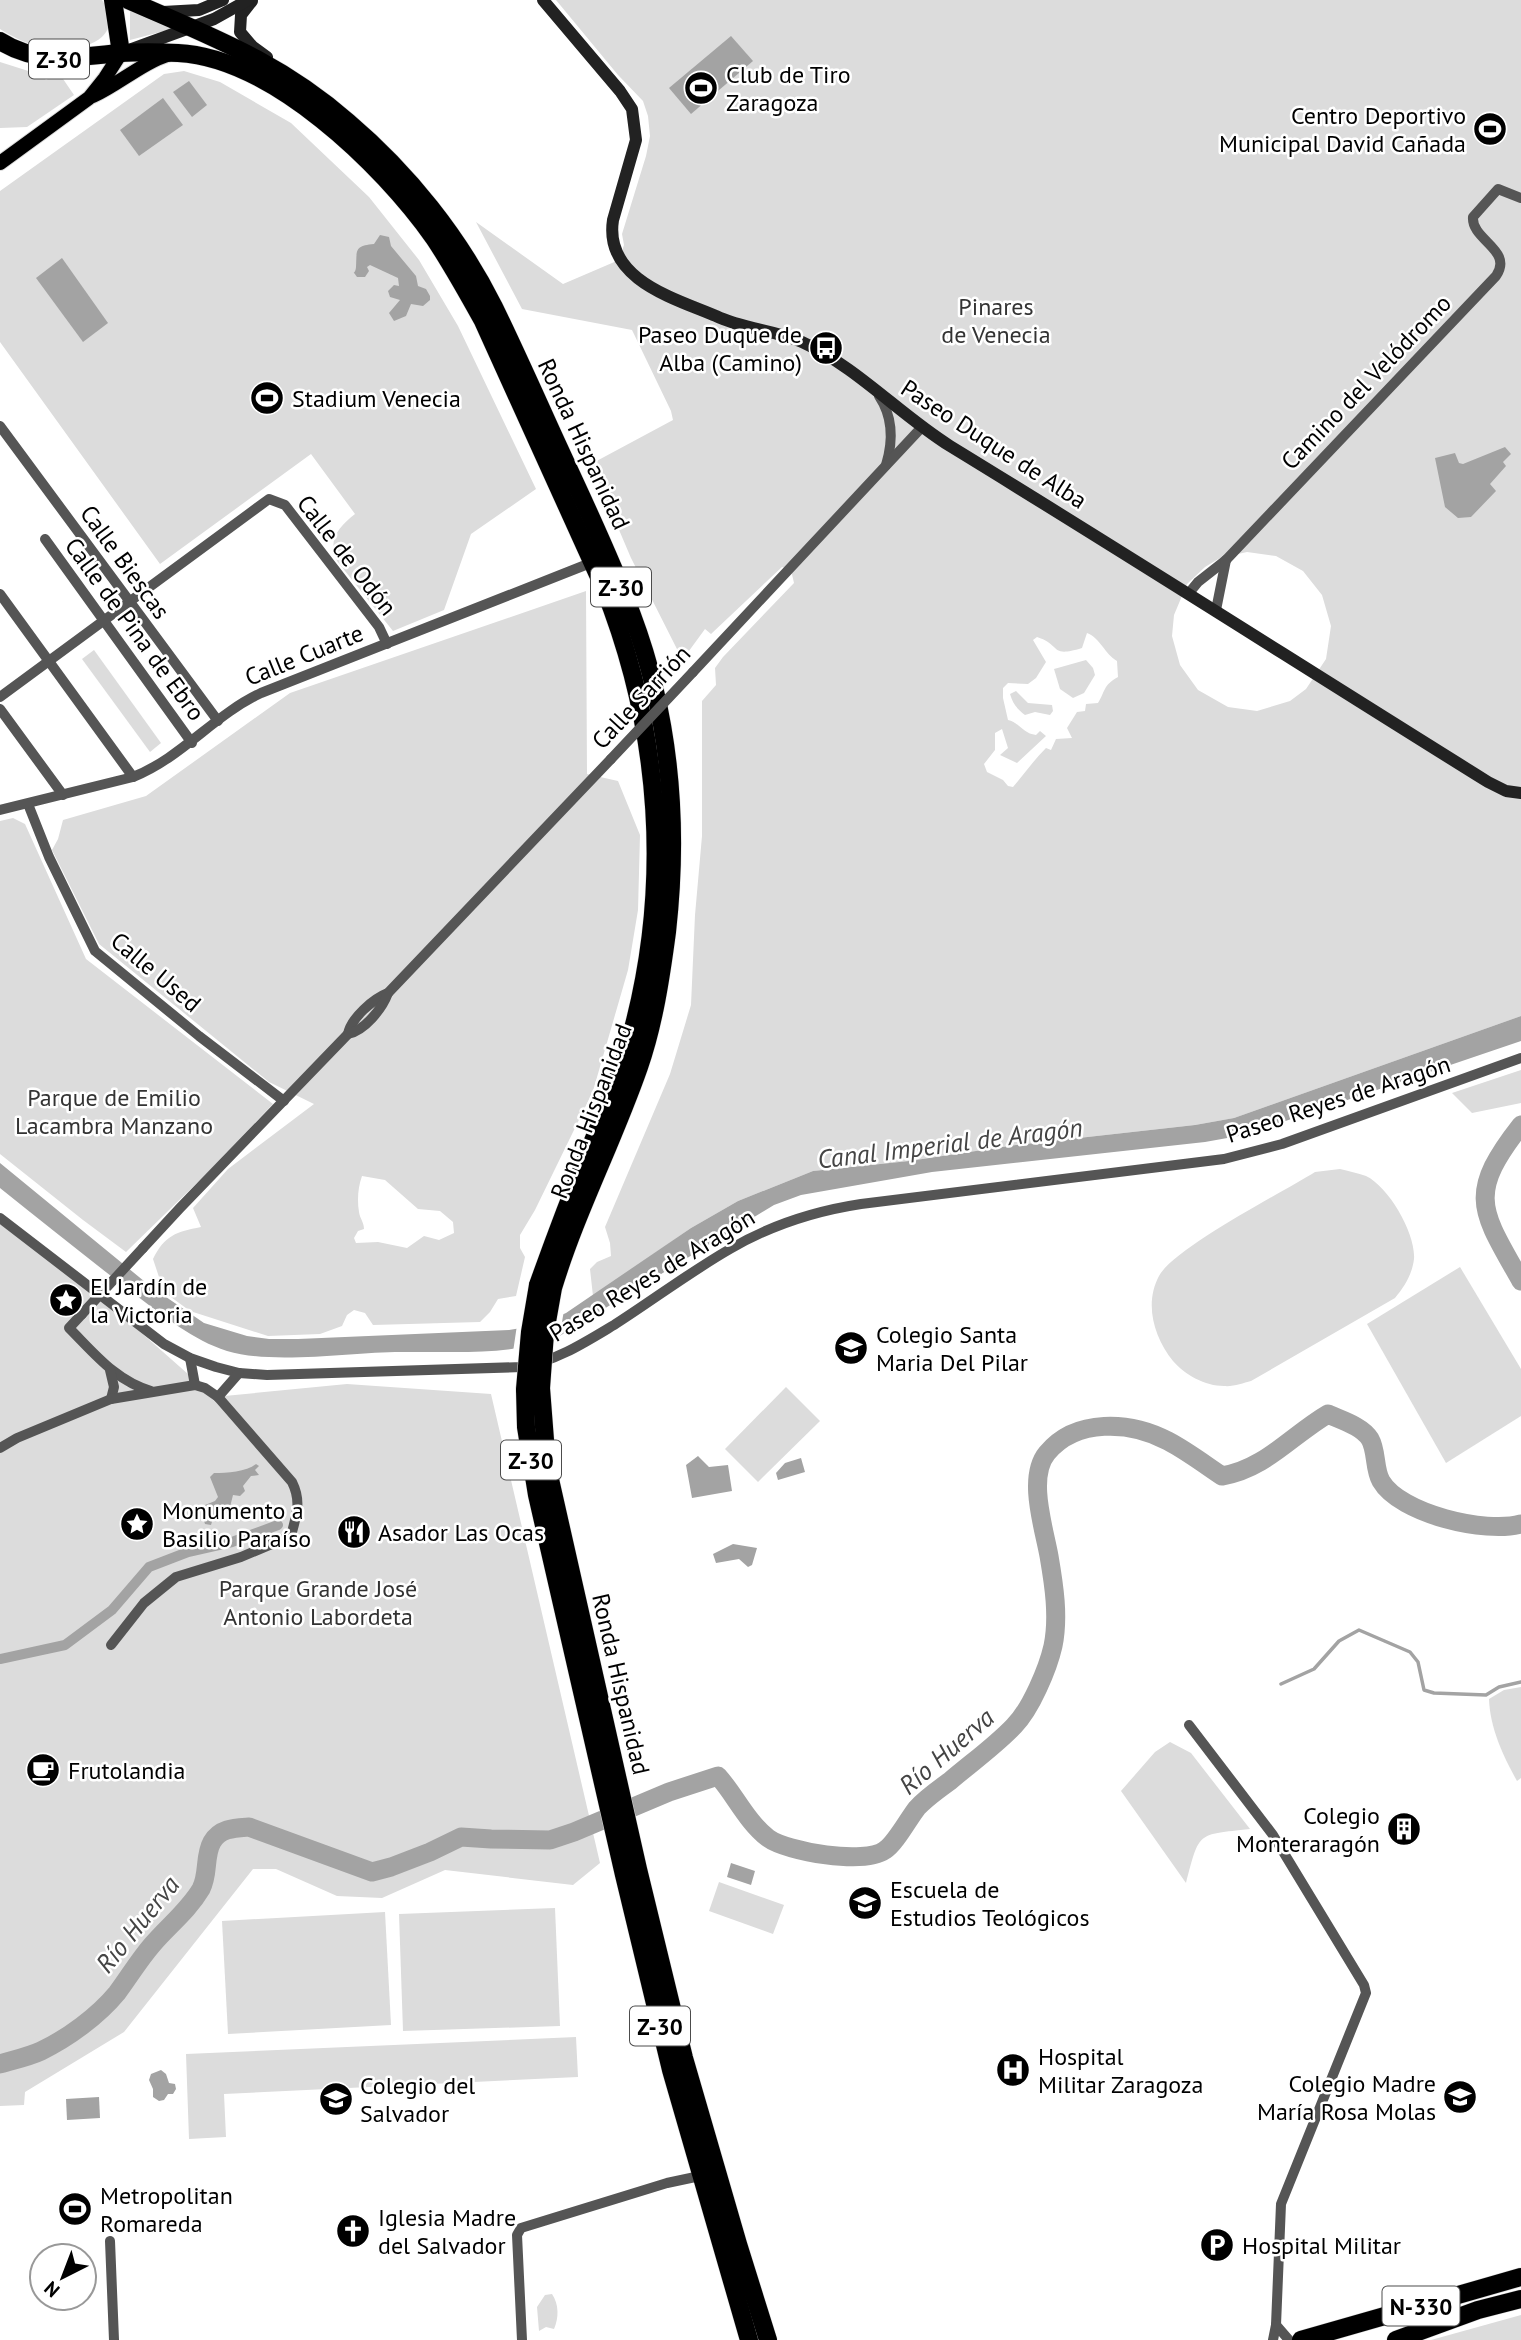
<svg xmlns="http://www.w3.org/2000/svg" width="1521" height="2340" font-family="'PT Sans',sans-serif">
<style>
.green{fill:#dcdcdc;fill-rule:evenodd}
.water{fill:#a3a3a3}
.pier{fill:#fff}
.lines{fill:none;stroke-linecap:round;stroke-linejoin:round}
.stream{stroke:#a3a3a3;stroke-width:3.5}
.canal{stroke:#a3a3a3;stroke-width:10}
.river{stroke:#a3a3a3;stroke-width:19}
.primary-casing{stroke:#dbdbdb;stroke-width:16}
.highway-casing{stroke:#dbdbdb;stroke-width:19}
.street{stroke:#555;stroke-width:10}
.secondary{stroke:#222;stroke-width:12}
.primary{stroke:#000;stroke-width:14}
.highway{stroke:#000;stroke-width:18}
.tram{stroke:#000;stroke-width:2}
.highway-bridge-casing{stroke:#dbdbdb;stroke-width:19;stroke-linecap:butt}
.street-bridge{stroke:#555;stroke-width:10}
.highway-bridge{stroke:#000;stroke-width:18}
.labels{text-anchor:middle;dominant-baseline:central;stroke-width:5;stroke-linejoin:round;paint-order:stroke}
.shield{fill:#fff;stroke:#4c4c4c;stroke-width:2}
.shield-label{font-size:23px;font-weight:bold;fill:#000}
.poi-label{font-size:24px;fill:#000;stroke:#fff;text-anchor:start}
.park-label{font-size:24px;fill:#333;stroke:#fff}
.street-label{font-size:24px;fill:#000;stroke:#fff}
.water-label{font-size:26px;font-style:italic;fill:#444;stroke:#fff}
</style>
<rect width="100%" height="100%" fill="#fff"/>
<!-- green -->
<g class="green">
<path d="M0 0H102C127 39 82 52 51 49 33 47 16 39 0 29Z"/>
<path d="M556 0H1521V1016L1234 1118 1195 1125 1016 1145 909 1161 813 1171 738 1201 691 1228 593 1296 590 1269 597 1262 611 1256 610 1243 605 1227 670 1074 691 1005 695 915 702 836V701L716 685 715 668 723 657 794 583 791 570 782 567 711 634 705 629 686 655H680L631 558 591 464 673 420 671 411 632 330 522 309 476 222 563 284 619 260 624 245 622 234 646 156 650 136 648 116 643 101 618 75ZM1247 552 1276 556 1303 571 1322 595 1331 626 1326 659 1306 689 1290 701 1257 711 1228 707 1198 690 1180 665 1172 636 1174 615 1187 584 1205 567 1220 558ZM1087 633C1100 638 1105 654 1117 661L1118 677C1103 685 1105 692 1098 703L1086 704 1085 711 1077 712 1067 728 1072 738 1056 739 1051 750 1046 748C1034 760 1024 774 1013 787L1008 786 1003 780 987 772 984 764 995 750V733L1002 729 1008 748 1000 755 1017 763 1046 736 1040 731 1036 735C1023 734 1019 722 1008 720L1003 698V688L1008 683 1028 684 1036 678 1046 662 1033 640 1037 637C1062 645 1049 658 1082 648Z"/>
<path d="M130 10 171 25 172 29 130 40Z"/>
<path d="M0 62 41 75 46 80 52 77 61 76 74 95 27 127 0 128Z"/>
<path d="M184 71 220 82 291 123 369 197 419 260 458 326 536 489 471 534 444 610 393 631 337 561C327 539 339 527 355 514L311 454 160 564 0 342V191L164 74Z"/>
<path d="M586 591 587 774 618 781 640 835 638 910 628 970 593 1091 535 1210 520 1235V1248L525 1257 516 1296 498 1299 490 1312 480 1322 373 1325 365 1313 354 1310 347 1315 342 1326 320 1334 268 1336 190 1311 164 1292 153 1259C165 1235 176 1232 201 1227L193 1208 228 1169 314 1104 269 1082 99 944 52 850 58 839 63 820 146 796 290 693ZM362 1176 385 1180 418 1209 440 1211 453 1222 454 1233 439 1240 424 1236 407 1248 378 1242 356 1243 354 1238 358 1231 364 1229C364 1222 360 1219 359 1212 357 1200 358 1187 362 1176Z"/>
<path d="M94 650 161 743 150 752 82 659Z"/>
<path d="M1086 660 1093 668 1095 675 1084 693 1073 698 1060 689 1054 669Z"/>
<path d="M1016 691 1028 703 1052 705 1053 711 1050 715 1035 712 1025 715C1017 709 1013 704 1010 694Z"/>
<path d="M13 818 25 824 86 959 273 1104 204 1176 126 1252 83 1220 0 1154V821Z"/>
<path d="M1521 1070V1103L1472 1113 1452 1093Z"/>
<path d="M1340 1169C1348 1171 1358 1173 1366 1176 1389 1187 1416 1234 1414 1259 1412 1275 1404 1287 1395 1298L1251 1381C1243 1383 1233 1387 1224 1386 1205 1386 1185 1375 1173 1361 1154 1337 1144 1304 1159 1276 1174 1248 1283 1192 1315 1172Z"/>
<path d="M0 1224 111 1306 214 1397 347 1384 491 1394 600 1863 573 1885 445 1870 382 1898 337 1896 276 1869H253L124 2032 25 2092 24 2105 0 2106Z"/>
<path d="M1460 1267 1521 1369V1416L1446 1463 1367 1324Z"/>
<path d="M786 1387 820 1421 758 1482 725 1449Z"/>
<path d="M1521 1687V1778L1517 1781C1503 1756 1490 1728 1489 1699L1504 1690Z"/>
<path d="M1170 1742 1191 1753 1250 1829C1196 1835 1200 1831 1186 1883L1121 1791 1155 1752Z"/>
<path d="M719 1882 784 1905 773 1934 709 1911Z"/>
<path d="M555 1908 560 2026 403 2031 399 1914Z"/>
<path d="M385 1912 391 2025 228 2034 222 1921Z"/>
<path d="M576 2037 578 2077 224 2094 226 2137 189 2139 186 2054Z"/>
<path d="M552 2294C559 2304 559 2318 554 2329L546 2327 539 2331 537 2307 545 2295Z"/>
<path d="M1521 2315V2340H1431Z"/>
</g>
<!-- water -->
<g class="water">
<path d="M731 36 753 61 691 114 669 88Z"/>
<path d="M189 81 207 105 192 117 173 92Z"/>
<path d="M163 98 183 125 139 156 120 130Z"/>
<path d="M380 235 389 237 391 246 416 276 418 286 426 289 430 296V300L423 306 411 304 406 316 394 321 389 313 400 300 390 297 388 291 394 285 399 286 398 278 370 265 367 267 369 271 365 277H357C351 268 355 277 356 267 357 250 354 246 374 244Z"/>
<path d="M62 258 108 323 83 342 36 278Z"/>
<path d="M1505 447 1511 454 1503 462 1506 466 1490 484 1496 491 1471 517 1458 518 1445 507 1435 458 1455 453 1459 463 1463 464Z"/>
<path d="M1521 1016V1041L1244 1135 1205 1142 932 1172 801 1195 774 1205 558 1337C510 1357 453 1351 401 1352 352 1352 273 1365 227 1351 193 1340 165 1317 137 1296 91 1261 45 1224 0 1188V1163L150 1286 204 1323 247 1336 269 1339H298L509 1330 539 1325 566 1313 691 1228 738 1201 813 1171 909 1161 1016 1145 1195 1125 1234 1118Z"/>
<path d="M698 1456 709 1467 728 1465 732 1491 692 1498 686 1465Z"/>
<path d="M801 1458 805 1472 778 1480 776 1473 785 1463Z"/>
<path d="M256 1464 259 1466 255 1470 259 1475 251 1476 243 1486 245 1491 240 1496 233 1495 230 1507 234 1515 232 1517H228L227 1513 214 1515 211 1525 205 1524 200 1507 215 1501 218 1497 210 1477 214 1473C227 1473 246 1472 256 1464Z"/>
<path d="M733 1544 757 1548 752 1565 748 1567 739 1559 716 1563 713 1554Z"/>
<path d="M731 1863 755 1871 751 1885 727 1877Z"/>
<path d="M161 2070 166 2074 169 2083 175 2084 176 2089 173 2094H168L164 2100 159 2101 153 2097V2089L149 2080 151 2074Z"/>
<path d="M99 2097 100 2118 67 2120 66 2099Z"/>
</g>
<!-- pier -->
<path class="pier" d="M564 1310 559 1340 538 1349 513 1352 517 1325 538 1321Z"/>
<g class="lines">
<!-- stream -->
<path class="stream" d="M1281 1684 1314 1669 1339 1641 1359 1630 1410 1652 1418 1662 1424 1690 1434 1693 1486 1695 1499 1687 1521 1682"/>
<!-- canal -->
<path class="canal" d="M0 1659 65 1645 112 1610 149 1567 188 1552 232 1542 278 1525"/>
<!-- river -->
<g class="river">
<path d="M1521 1125C1466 1195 1481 1210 1521 1281"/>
<path d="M0 2064C13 2060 28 2057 41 2051 68 2038 98 2016 117 1993 129 1977 139 1960 152 1945 168 1926 188 1911 201 1889 209 1874 204 1856 212 1842 220 1828 235 1828 249 1827L372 1872 391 1867 430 1852 461 1837 491 1839 550 1840 574 1832 669 1792 718 1776C735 1795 747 1822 768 1838 787 1852 865 1865 885 1850 895 1844 909 1818 917 1808 926 1798 939 1789 950 1781 971 1763 995 1746 1014 1726 1031 1709 1048 1668 1053 1646 1059 1617 1054 1585 1049 1556 1044 1528 1027 1477 1047 1453 1076 1418 1130 1421 1168 1441 1187 1451 1204 1464 1222 1476 1265 1469 1292 1435 1328 1414 1341 1420 1362 1426 1370 1439 1377 1451 1374 1469 1381 1481 1400 1514 1486 1534 1521 1524"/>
</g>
<!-- primary casing -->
<g class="primary-casing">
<g id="primary">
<path d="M93 96C119 84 143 62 170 54"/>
<path d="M0 163 89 98 105 78 121 53"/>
</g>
</g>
<!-- highway casing -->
<g class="highway-casing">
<g id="highway">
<path d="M113 0 121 53"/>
<path d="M128 0C212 37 278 61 348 122 408 173 459 237 494 307 513 346 531 386 549 426 577 488 608 550 632 615 670 716 679 825 667 932 661 977 654 1024 639 1067 613 1142 576 1212 553 1288"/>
<path d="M0 41C37 65 78 57 119 53 138 52 158 52 178 53 272 58 382 164 434 238 452 265 467 292 483 321L604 588C661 731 672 886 631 1036 621 1075 604 1113 589 1151 571 1195 554 1240 538 1285"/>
<path d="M541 1388 547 1466 638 1869 684 2058 738 2244 768 2340"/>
<path d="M525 1389 526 1427 537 1495 624 1875 671 2070 749 2340"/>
<path d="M1301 2340 1521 2277"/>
<path d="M1396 2340 1478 2310 1521 2299"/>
</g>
</g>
<!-- street -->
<g class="street">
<path d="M879 396C893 417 893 442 886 465"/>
<path d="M0 426 218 721"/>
<path d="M45 539 192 743"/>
<path d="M1189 593 1198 582 1226 560 1496 276C1514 250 1471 240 1473 217L1498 189 1521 198"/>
<path d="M0 594 133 777"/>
<path d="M1216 610 1226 560"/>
<path d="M693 672 922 427"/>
<path d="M0 697 269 499 285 505 379 627 387 644"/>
<path d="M0 709 63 795"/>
<path d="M28 804 49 857 95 951 199 1036 284 1101"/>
<path d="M0 810 133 777C181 758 214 715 261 693L593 562"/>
<path d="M348 1034C351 1018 373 999 388 993L611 759"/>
<path d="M0 1218 164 1344 190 1358 216 1367 239 1373 267 1375 522 1367C556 1361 584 1343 614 1325 653 1300 690 1272 730 1249 771 1225 815 1211 861 1204L1224 1159 1282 1144 1521 1058"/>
<path d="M143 1248 180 1208 348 1034C365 1030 382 1009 388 993"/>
<path d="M82 1314 69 1328C94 1353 116 1381 151 1391"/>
<path d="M190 1358 195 1385"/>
<path d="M110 1370 114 1387 111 1399"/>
<path d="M218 1397 239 1373"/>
<path d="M0 1448 17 1438 111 1399 195 1385 205 1388 218 1397 292 1482C302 1502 296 1516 291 1536L241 1557 176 1577 144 1603 111 1645"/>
<path d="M1189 1725 1273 1835 1364 1985 1366 1993 1281 2204 1276 2325 1273 2340"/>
<path d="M110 2241 114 2340"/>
<path d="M1276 2325 1289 2340"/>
<path d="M522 2340 517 2235 521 2228 667 2183 700 2176"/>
</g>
<!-- secondary -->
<g class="secondary">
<path d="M543 0 620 91 632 109 636 140 613 220C604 279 673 298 716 316 743 329 774 330 802 342 857 367 899 414 950 446 1130 556 1308 670 1488 782L1506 791 1521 793"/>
<path d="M252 1 241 15 240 32 252 46 267 57"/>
<path d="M163 12 199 10 223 0"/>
<path d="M132 49 214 19 248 0"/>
</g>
<!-- primary -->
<use href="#primary" class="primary"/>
<!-- highway -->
<use href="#highway" class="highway"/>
<!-- tram -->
<path class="tram" d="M1322 2340 1521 2284"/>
<!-- highway-bridge casing -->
<g class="highway-bridge-casing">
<g id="highway-bridge">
<path d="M541 1388 545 1333 553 1288"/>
<path d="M525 1389 530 1332 538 1285"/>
</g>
</g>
<!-- street-bridge -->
<g class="street-bridge">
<path d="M611 759 693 672"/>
<path d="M82 1314 143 1248"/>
</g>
<!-- highway-bridge -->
<use href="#highway-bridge" class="highway-bridge"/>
</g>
<!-- icons -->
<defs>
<g id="stadium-disc" transform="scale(1.75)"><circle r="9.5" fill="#000" stroke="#fff"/><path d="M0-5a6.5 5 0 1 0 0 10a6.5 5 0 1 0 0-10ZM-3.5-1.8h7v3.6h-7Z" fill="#fff"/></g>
<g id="bus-disc" transform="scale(1.75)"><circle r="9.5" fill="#000" stroke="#fff"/><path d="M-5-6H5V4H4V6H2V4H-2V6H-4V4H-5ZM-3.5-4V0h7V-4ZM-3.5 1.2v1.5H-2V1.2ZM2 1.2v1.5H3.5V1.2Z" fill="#fff"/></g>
<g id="sight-disc" transform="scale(1.75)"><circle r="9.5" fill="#000" stroke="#fff"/><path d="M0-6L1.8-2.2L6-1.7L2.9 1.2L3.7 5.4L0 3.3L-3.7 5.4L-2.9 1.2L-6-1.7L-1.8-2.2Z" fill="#fff"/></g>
<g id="school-disc" transform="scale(1.75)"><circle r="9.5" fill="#000" stroke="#fff"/><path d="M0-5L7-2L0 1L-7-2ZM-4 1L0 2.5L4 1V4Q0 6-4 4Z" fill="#fff"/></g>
<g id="restaurant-disc" transform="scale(1.75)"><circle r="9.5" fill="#000" stroke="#fff"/><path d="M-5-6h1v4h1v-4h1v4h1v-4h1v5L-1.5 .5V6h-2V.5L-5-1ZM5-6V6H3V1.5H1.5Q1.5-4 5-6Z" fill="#fff"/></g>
<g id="cafe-disc" transform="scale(1.75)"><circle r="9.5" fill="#000" stroke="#fff"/><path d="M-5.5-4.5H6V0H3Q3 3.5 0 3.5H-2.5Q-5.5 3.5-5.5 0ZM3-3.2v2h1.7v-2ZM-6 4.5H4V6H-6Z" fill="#fff"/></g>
<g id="building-disc" transform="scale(1.75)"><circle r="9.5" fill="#000" stroke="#fff"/><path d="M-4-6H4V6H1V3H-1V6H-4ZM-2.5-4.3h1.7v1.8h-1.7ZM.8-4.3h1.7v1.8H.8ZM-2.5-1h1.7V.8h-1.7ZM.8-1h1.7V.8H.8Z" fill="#fff"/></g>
<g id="university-disc" transform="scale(1.75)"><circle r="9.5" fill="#000" stroke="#fff"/><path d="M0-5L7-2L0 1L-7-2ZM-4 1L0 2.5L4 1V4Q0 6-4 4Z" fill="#fff"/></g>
<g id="hospital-disc" transform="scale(1.75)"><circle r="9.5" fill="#000" stroke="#fff"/><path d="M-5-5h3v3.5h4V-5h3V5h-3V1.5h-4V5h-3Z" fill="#fff"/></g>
<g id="church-disc" transform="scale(1.75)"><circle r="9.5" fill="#000" stroke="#fff"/><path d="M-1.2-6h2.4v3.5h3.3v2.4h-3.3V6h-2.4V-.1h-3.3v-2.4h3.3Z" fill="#fff"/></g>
<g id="parking-disc" transform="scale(1.75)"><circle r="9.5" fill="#000" stroke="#fff"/><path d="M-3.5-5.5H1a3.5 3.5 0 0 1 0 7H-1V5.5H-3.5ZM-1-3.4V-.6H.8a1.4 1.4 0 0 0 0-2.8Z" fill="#fff"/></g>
</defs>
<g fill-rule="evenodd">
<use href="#stadium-disc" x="701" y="88"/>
<use href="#stadium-disc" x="1490" y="129"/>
<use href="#bus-disc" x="826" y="348"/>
<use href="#stadium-disc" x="267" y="398"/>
<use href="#sight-disc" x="66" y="1300"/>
<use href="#school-disc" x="851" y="1348"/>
<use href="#sight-disc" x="137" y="1524"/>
<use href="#restaurant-disc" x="354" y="1532"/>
<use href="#cafe-disc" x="43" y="1770"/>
<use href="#building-disc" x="1404" y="1829"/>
<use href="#university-disc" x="865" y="1903"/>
<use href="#hospital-disc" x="1013" y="2070"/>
<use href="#school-disc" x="1460" y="2097"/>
<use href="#school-disc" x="336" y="2099"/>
<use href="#stadium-disc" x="75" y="2209"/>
<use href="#church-disc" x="353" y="2231"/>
<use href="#parking-disc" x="1217" y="2245"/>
</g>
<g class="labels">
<!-- shield labels -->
<g class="shield">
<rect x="29" y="39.5" width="60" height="39" rx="5"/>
<rect x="591" y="567.5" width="60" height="39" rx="5"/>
<rect x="501" y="1440.5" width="60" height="39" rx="5"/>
<rect x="630" y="2006.5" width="60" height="39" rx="5"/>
<rect x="1382.5" y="2286.5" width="77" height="39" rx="5"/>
</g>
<g class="shield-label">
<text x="59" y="59">Z-30</text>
<text x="621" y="587">Z-30</text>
<text x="531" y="1460">Z-30</text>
<text x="660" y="2026">Z-30</text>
<text x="1421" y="2306">N-330</text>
</g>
<!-- poi labels -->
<g class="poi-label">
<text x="726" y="74">Club de Tiro<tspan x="726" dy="28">Zaragoza</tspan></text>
<text x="1466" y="115" text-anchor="end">Centro Deportivo<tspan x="1466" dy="28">Municipal David Cañada</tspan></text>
<text x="802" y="334" text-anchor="end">Paseo Duque de<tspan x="802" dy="28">Alba (Camino)</tspan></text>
<text x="292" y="398">Stadium Venecia</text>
<text x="90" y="1286">El Jardín de<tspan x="90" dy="28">la Victoria</tspan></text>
<text x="876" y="1334">Colegio Santa<tspan x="876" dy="28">Maria Del Pilar</tspan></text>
<text x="162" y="1510">Monumento a<tspan x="162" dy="28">Basilio Paraíso</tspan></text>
<text x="378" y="1532">Asador Las Ocas</text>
<text x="68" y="1770">Frutolandia</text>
<text x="1380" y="1815" text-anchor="end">Colegio<tspan x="1380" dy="28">Monteraragón</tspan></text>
<text x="890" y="1889">Escuela de<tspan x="890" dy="28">Estudios Teológicos</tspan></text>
<text x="1038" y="2056">Hospital<tspan x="1038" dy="28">Militar Zaragoza</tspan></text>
<text x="1436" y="2083" text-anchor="end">Colegio Madre<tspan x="1436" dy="28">María Rosa Molas</tspan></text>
<text x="360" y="2085">Colegio del<tspan x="360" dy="28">Salvador</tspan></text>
<text x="100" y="2195">Metropolitan<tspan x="100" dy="28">Romareda</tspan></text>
<text x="378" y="2217">Iglesia Madre<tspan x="378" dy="28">del Salvador</tspan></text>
<text x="1242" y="2245">Hospital Militar</text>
</g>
<!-- park labels -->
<g class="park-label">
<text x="996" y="306">Pinares<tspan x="996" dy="28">de Venecia</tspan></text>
<text x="114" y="1097">Parque de Emilio<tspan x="114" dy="28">Lacambra Manzano</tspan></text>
<text x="318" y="1588">Parque Grande José<tspan x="318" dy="28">Antonio Labordeta</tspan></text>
</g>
<!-- street labels -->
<g class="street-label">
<text transform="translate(1366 382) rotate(-46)">Camino del Velódromo</text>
<text transform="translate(584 444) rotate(65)">Ronda Hispanidad</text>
<text transform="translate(994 444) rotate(33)">Paseo Duque de Alba</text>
<text transform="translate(347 555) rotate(52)">Calle de Odón</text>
<text transform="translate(125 562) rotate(54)">Calle Biescas</text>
<text transform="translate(135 629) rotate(54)">Calle de Pina de Ebro</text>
<text transform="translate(304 655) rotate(-22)">Calle Cuarte</text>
<text transform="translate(641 697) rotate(-47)">Calle Sarrión</text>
<text transform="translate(156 972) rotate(40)">Calle Used</text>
<text transform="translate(1338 1099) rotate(-18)">Paseo Reyes de Aragón</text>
<text transform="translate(591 1111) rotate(-69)">Ronda Hispanidad</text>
<text transform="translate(652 1275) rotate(-31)">Paseo Reyes de Aragón</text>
<text transform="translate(621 1684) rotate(77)">Ronda Hispanidad</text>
</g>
<!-- water labels -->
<g class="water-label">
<text transform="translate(950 1143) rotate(-7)">Canal Imperial de Aragón</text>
<text transform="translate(946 1751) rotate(-41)">Río Huerva</text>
<text transform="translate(137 1924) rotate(-51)">Río Huerva</text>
</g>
</g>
<!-- north arrow -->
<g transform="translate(63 2277) rotate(222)"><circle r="33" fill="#ffffff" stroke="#999999" stroke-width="2"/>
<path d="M0-5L12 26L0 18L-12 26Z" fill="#000000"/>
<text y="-10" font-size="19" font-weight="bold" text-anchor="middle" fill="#000000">N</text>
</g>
</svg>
